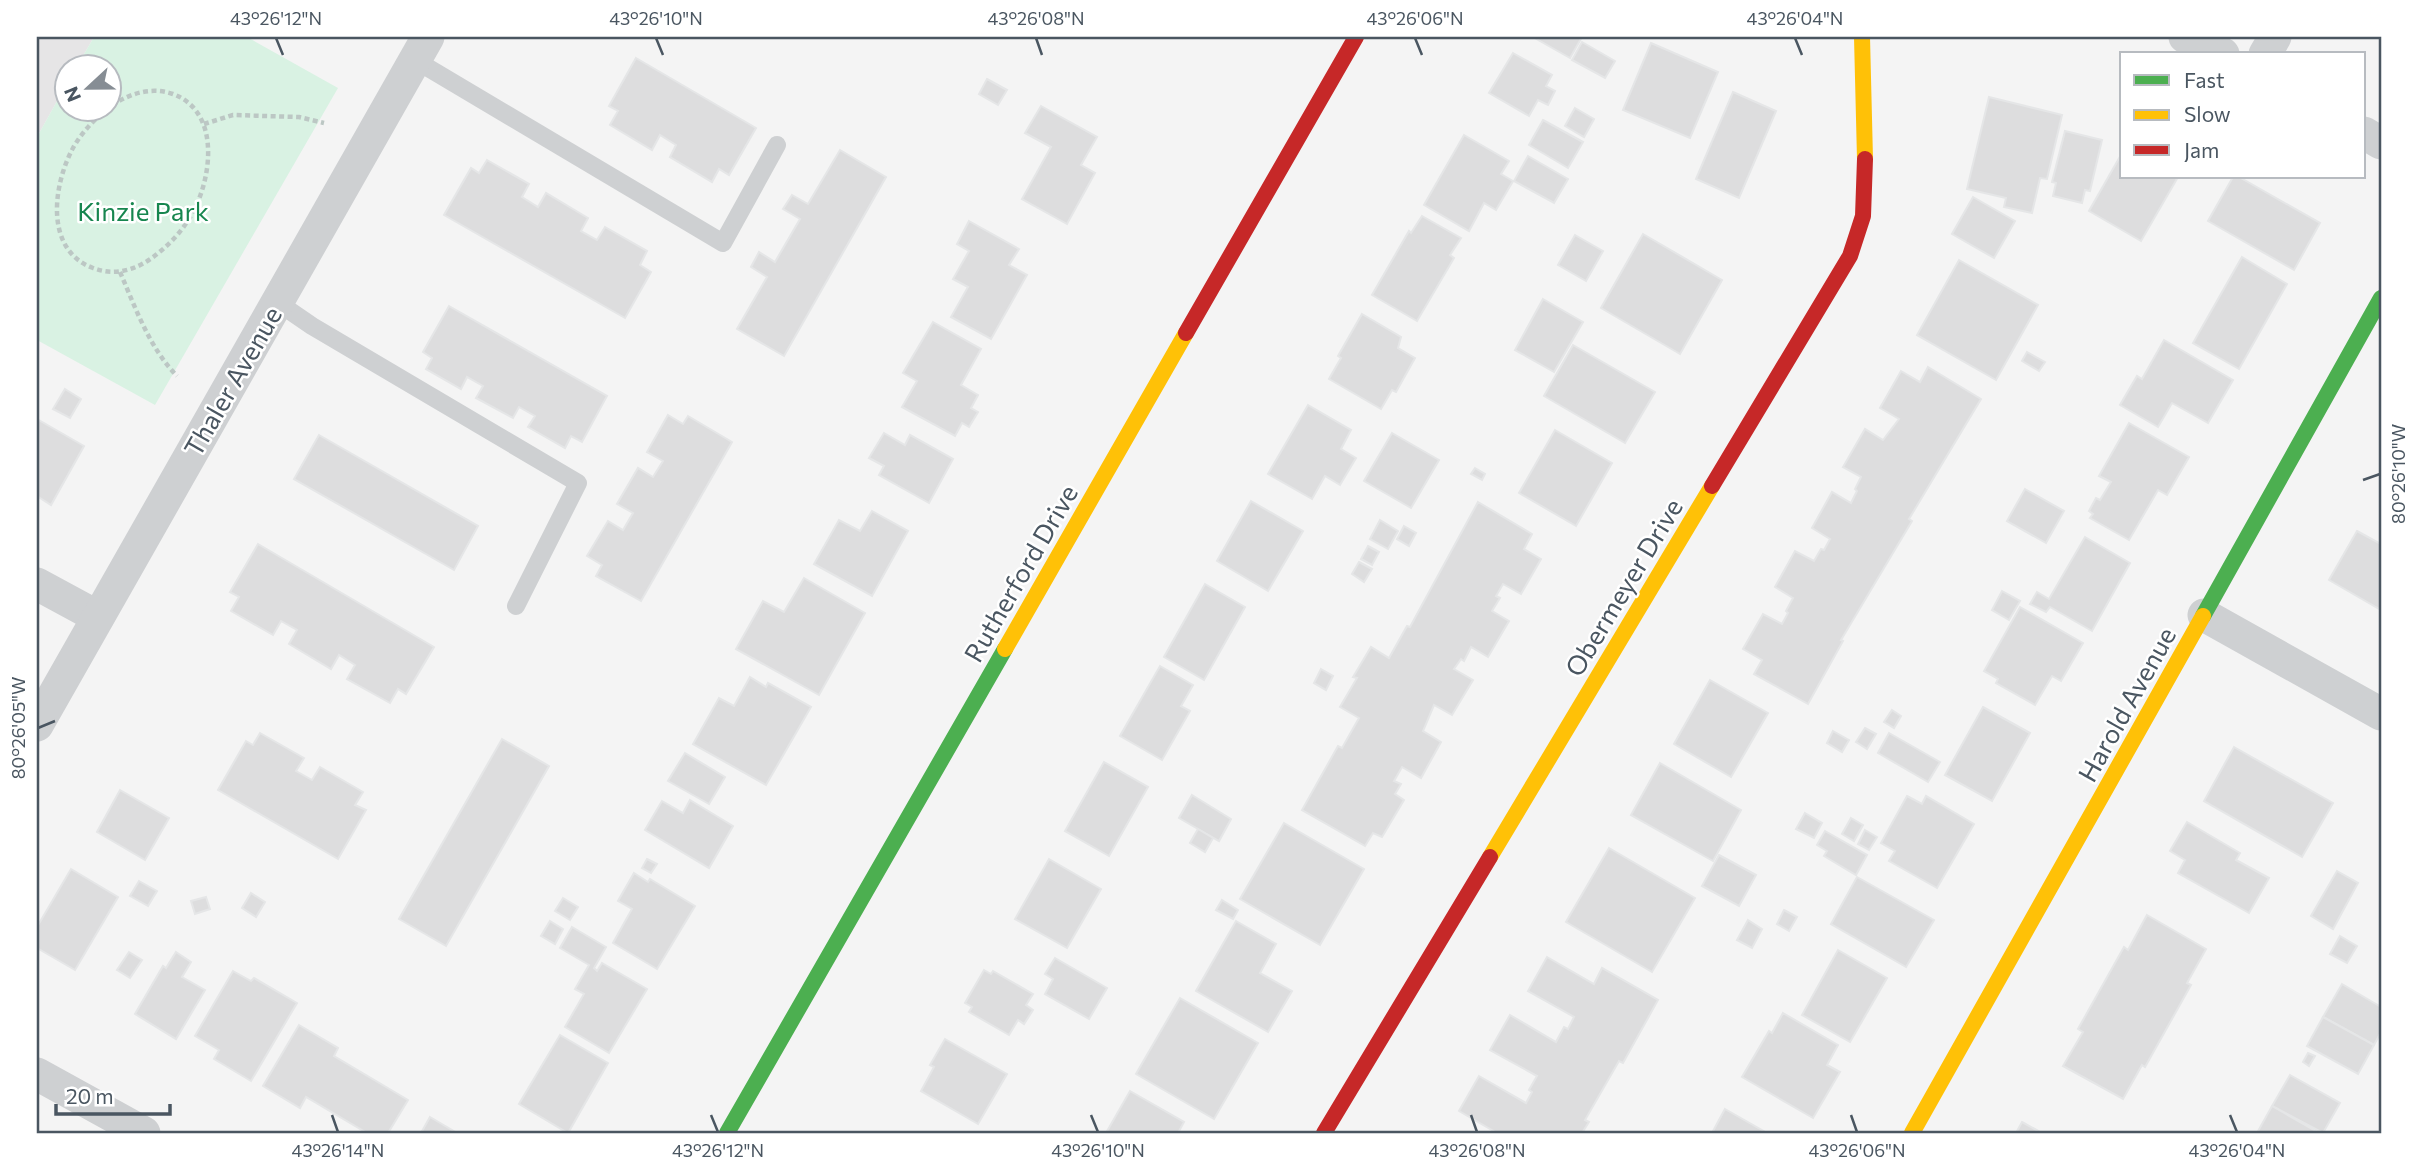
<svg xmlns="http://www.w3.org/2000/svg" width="2418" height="1170" font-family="Commissioner,sans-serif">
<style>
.education{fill:#e6e5e6}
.green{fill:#d9f2e3}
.building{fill:#ddddde;stroke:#e5e6e7;stroke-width:2}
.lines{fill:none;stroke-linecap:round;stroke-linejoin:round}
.path{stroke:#bcc7c4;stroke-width:4.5;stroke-dasharray:5 3.5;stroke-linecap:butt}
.lane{stroke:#ced0d2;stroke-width:18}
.street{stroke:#ced0d2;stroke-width:33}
.fast{stroke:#4caf50;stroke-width:16}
.slow{stroke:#ffc107;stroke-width:16}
.jam{stroke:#c62828;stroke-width:16}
.ticks{fill:none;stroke:#4a5661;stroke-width:2.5}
.labels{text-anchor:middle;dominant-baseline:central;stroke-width:5;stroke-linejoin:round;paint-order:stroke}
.park-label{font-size:26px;fill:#17864f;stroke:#fff}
.street-label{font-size:26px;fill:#4a5661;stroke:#fff}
.neatline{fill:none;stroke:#4a5661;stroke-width:2.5}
.ticks-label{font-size:18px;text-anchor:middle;fill:#4a5661}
</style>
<rect width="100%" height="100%" fill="#f4f4f4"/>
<!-- education -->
<path class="education" d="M37 37H94L77 66H66V85L37 137Z"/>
<!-- green -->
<path class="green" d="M94 37H247L338 88 155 405 37 340V137L66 85V108H108V66H77Z"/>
<!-- building -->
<g class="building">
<path d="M1533 37H1582L1570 58Z"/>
<path d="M1582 42 1615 61 1605 78 1572 60Z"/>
<path d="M1651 43 1718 72 1690 138 1623 110Z"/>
<path d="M1513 53 1552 75 1546 86 1555 91 1548 105 1538 100 1529 116 1489 93Z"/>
<path d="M636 58 756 128 729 175 719 169 712 182 670 157 676 145 660 135 652 150 610 125 618 111 609 106Z"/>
<path d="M987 79 1007 90 998 105 979 94Z"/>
<path d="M1733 92 1776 111 1739 198 1696 179Z"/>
<path d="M1989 97 2062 115 2047 179 2040 178 2032 213 2004 207 2006 198 1967 189Z"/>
<path d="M1041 106 1097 137 1081 165 1095 173 1067 224 1022 199 1051 147 1025 133Z"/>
<path d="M1575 108 1594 119 1584 137 1565 126Z"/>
<path d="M1543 120 1583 142 1568 168 1529 145Z"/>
<path d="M2065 131 2102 140 2090 191 2085 190 2082 203 2053 196 2056 183 2052 182Z"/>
<path d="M1464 135 1509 161 1501 174 1513 181 1496 210 1484 203 1469 231 1424 205Z"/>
<path d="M840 150 886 177 784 356 737 329 767 277 751 267 759 252 775 262 800 219 783 209 792 195 808 204Z"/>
<path d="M2122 153V177H2178L2141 241 2089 211Z"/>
<path d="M1528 156 1568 179 1554 203 1514 181Z"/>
<path d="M487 160 529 184 522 197 538 207 546 193 588 218 581 231 597 240 605 227 647 251 640 265 651 272 625 318 444 215 471 168 479 173Z"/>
<path d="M2233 177H2239L2320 223 2294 270 2208 221Z"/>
<path d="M1973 197 2015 221 1994 258 1952 234Z"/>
<path d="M1422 216 1461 238 1450 255 1454 258 1417 321 1372 295 1409 231 1411 233Z"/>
<path d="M969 221 1019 249 1009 265 1027 275 991 339 951 317 968 287 953 279 969 251 957 244Z"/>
<path d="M1643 234 1722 280 1680 354 1601 308Z"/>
<path d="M1575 235 1603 251 1586 281 1558 265Z"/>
<path d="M2242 257 2287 284 2239 369 2193 343Z"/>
<path d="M1959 260 2038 305 1996 380 1917 335Z"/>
<path d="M1543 299 1583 322 1554 372 1515 350Z"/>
<path d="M449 306 607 396 582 442 571 436 565 448 528 427 535 416 519 407 513 418 476 398 483 386 467 377 461 389 426 369 432 358 423 352Z"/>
<path d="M1362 314 1401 337 1398 348 1415 358 1396 392 1392 390 1381 409 1329 379 1341 358 1338 356Z"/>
<path d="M933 322 981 349 961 385 978 395 971 408 978 412 969 427 962 423 955 436 902 407 917 381 903 373Z"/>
<path d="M2164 340 2233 380 2208 423 2172 403 2158 427 2120 405 2137 376 2142 379Z"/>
<path d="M1573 345 1655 392 1625 443 1544 396Z"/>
<path d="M2027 352 2045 362 2039 371 2022 361Z"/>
<path d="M1928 367 1981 399 1909 519 1912 521 1841 640 1843 641 1808 704 1754 674 1762 660 1743 649 1763 614 1782 624 1788 613 1786 611 1793 598 1775 587 1795 551 1814 561 1821 549 1824 550 1830 539 1812 528 1832 492 1851 503 1857 491 1855 489 1861 477 1843 467 1865 429 1883 440 1899 419 1880 408 1901 371 1920 382Z"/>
<path d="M65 389 81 399 70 418 53 409Z"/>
<path d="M1308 405 1351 430 1341 449 1356 458 1340 485 1325 476 1312 499 1268 474Z"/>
<path d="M668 415 683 424 688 416 732 442 641 601 596 576 602 565 587 556 608 521 623 530 633 513 617 504 638 468 653 477 663 461 647 452Z"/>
<path d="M37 419 84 446 51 505 37 496Z"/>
<path d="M2129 423 2189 457 2167 495 2158 490 2129 540 2090 518 2093 514 2089 511 2096 498 2100 500 2111 482 2099 476Z"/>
<path d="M1555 430 1612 463 1576 526 1519 493Z"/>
<path d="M884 433 905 445 910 435 953 459 929 503 879 475 884 466 869 458Z"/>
<path d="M1392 433 1439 460 1411 508 1364 481Z"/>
<path d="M319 435 478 526 454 570 294 479Z"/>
<path d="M1475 468 1485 474 1482 480 1471 474Z"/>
<path d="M2025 489 2064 511 2046 543 2007 521Z"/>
<path d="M1251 501 1303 531 1268 591 1217 561Z"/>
<path d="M1478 502 1532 534 1524 549 1541 559 1521 594 1503 584 1496 596 1500 598 1492 611 1509 621 1488 657 1471 647 1464 661 1461 659 1454 669 1473 680 1452 715 1434 705 1423 731 1441 742 1421 778 1402 767 1394 781 1401 784 1395 794 1404 800 1382 837 1373 833 1365 846 1302 810 1338 746 1342 748 1359 718 1340 707 1357 678 1353 677 1371 647 1389 658 1407 626 1410 627Z"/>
<path d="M872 511 908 531 872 596 814 564 839 520 860 531Z"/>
<path d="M1380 520 1398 531 1388 549 1370 539Z"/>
<path d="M1404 526 1416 533 1409 546 1397 539Z"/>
<path d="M2357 531 2381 544V610L2329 580Z"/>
<path d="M2085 537 2130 563 2092 631 2050 607 2046 612 2030 604 2037 592 2049 599Z"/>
<path d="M258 544 434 647 406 694 398 689 390 703 347 679 355 665 339 655 331 669 289 644 297 630 281 621 273 635 231 611 239 597 230 592Z"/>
<path d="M1368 546 1379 552 1372 565 1361 559Z"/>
<path d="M1359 562 1372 569 1364 582 1352 574Z"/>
<path d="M804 578 865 613 819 695 736 649 763 601 784 612Z"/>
<path d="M1205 584 1245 607 1204 680 1164 657Z"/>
<path d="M2002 591 2020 601 2009 620 1992 610Z"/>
<path d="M2020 607 2083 643 2061 681 2052 676 2035 705 1996 683 1998 679 1984 671Z"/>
<path d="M1160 666 1193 685 1181 706 1190 711 1162 760 1120 736Z"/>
<path d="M1321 669 1333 676 1326 690 1314 683Z"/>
<path d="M750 677 766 687 768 683 811 707 766 785 693 744 719 698 734 706Z"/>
<path d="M1710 680 1768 713 1731 777 1674 744Z"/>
<path d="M1983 707 2030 733 1992 801 1945 775Z"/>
<path d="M1892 710 1901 716 1894 728 1884 722Z"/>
<path d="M1865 728 1876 734 1867 749 1856 742Z"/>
<path d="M1833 731 1849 740 1842 752 1827 743Z"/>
<path d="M260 733 304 758 296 771 312 780 320 767 363 792 355 805 366 810 338 859 218 790 246 741 253 745Z"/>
<path d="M1889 733 1940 762 1928 782 1878 753Z"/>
<path d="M502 739 549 766 446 946 399 919Z"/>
<path d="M2234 747 2333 803 2302 857 2204 801Z"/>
<path d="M685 753 725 777 709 804 668 781Z"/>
<path d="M1104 762 1148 787 1109 856 1065 831Z"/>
<path d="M1660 763 1741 810 1713 861 1631 815Z"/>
<path d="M120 790 169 818 145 860 97 832Z"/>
<path d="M1192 795 1231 819 1219 841 1179 818Z"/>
<path d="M1907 796 1922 804 1926 796 1974 824 1937 888 1889 861 1895 851 1881 843Z"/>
<path d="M690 800 733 826 709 868 645 830 662 801 683 813Z"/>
<path d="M1805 813 1822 823 1814 838 1796 829Z"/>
<path d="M1851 818 1863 825 1854 841 1842 834Z"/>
<path d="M2187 822 2240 853 2236 860 2269 878 2249 913 2178 873 2185 860 2170 851Z"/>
<path d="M1284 823 1364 869 1320 945 1240 899Z"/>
<path d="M1198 829 1213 838 1205 852 1190 843Z"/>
<path d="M1865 830 1877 837 1869 850 1858 844Z"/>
<path d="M1825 831 1867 855 1856 875 1824 856 1827 851 1817 845Z"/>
<path d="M1609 848 1695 898 1652 972 1566 922Z"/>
<path d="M1719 855 1756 875 1739 906 1702 886Z"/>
<path d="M647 859 657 864 651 873 642 868Z"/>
<path d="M1049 859 1101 889 1067 948 1015 919Z"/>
<path d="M71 869 118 897 75 970 37 948V927Z"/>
<path d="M2337 871 2358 883 2333 929 2311 916Z"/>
<path d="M634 873 648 882 650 879 695 906 657 969 613 943 632 909 618 901Z"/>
<path d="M1857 877 1934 920 1906 967 1831 924Z"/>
<path d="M139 881 157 891 148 906 130 896Z"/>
<path d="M251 893 265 902 256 917 242 908Z"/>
<path d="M206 897 210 909 195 914 191 901Z"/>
<path d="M563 898 578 907 570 920 555 911Z"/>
<path d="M1222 900 1238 910 1233 919 1216 910Z"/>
<path d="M1784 910 1797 917 1789 931 1777 924Z"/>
<path d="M2147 915 2206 949 2187 983 2191 985 2145 1067 2142 1065 2123 1099 2063 1066 2083 1032 2078 1029 2124 947 2128 950Z"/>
<path d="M1748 920 1762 929 1752 948 1737 940Z"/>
<path d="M550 921 563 929 555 944 541 936Z"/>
<path d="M1236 921 1276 944 1260 973 1292 991 1268 1032 1196 991Z"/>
<path d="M572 927 606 947 594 968 597 971 602 963 647 989 609 1053 565 1027 584 994 575 989 589 965 560 948Z"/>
<path d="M2340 936 2357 946 2347 963 2330 954Z"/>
<path d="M1838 950 1887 978 1850 1042 1802 1015Z"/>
<path d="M129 952 142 960 130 978 117 970Z"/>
<path d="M176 952 191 962 182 977 205 990 176 1039 135 1014 163 966 166 968Z"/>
<path d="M1547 957 1594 984 1602 968 1658 1000 1623 1063 1619 1061 1585 1120 1589 1122 1582 1133H1497L1459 1111 1479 1076 1526 1103 1532 1092 1529 1090 1537 1076 1490 1050 1510 1015 1556 1042 1564 1027 1568 1029 1574 1017 1528 991Z"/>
<path d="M1055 958 1107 988 1089 1019 1045 994 1053 979 1045 974Z"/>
<path d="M984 970 991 974 993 971 1033 994 1026 1005 1033 1010 1024 1024 1018 1020 1009 1035 969 1012 972 1007 965 1003Z"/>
<path d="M233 971 251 981 254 978 297 1003 251 1081 214 1059 219 1050 195 1036Z"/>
<path d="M2342 984 2381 1007V1032L2374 1045 2323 1017Z"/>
<path d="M1180 998 1258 1043 1214 1119 1136 1074Z"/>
<path d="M1783 1013 1838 1045 1827 1065 1840 1072 1813 1118 1742 1077 1769 1031 1772 1033Z"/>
<path d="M2323 1017 2374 1045 2358 1074 2307 1046Z"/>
<path d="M299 1025 338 1048 334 1056 408 1100 388 1133H367L306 1097 300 1108 263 1086Z"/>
<path d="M560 1035 608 1063 568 1133 519 1104Z"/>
<path d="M945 1039 1007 1074 978 1124 921 1091 934 1067 930 1065Z"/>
<path d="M2308 1053 2315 1056 2309 1066 2303 1062Z"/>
<path d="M2290 1075 2340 1103 2323 1133 2272 1106Z"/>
<path d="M1130 1091 1184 1122 1178 1133H1106Z"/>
<path d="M2272 1106 2319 1133H2257Z"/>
<path d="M1725 1109 1767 1133H1712Z"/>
<path d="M430 1117 457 1133H421Z"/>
<path d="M2022 1122 2042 1133H2016Z"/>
</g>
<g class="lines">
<!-- path -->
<g class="path">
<path d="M108 108C94 120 82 132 73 148 53 185 44 250 93 268 116 277 139 269 157 254 171 243 183 230 192 214 212 178 221 112 173 94 150 86 128 94 108 108"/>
<path d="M204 124 233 115 299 117 324 123"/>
<path d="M120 272C136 309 149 347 177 376"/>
</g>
<!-- lane -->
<g class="lane">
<path d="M415 60 723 243 777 145"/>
<path d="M277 302 312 326 578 483 516 606"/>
</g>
<!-- street -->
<g class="street">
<path d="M2185 37 2223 54"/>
<path d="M2265 54 2275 37"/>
<path d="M2364 133 2381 143"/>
<path d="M37 584 98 617"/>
<path d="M2204 615 2381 714"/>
<path d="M37 725 428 37"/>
<path d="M37 1074 144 1133"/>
</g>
<!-- fast -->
<g class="fast">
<path d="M2203 616 2381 298"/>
<path d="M727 1133 1005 649"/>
</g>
<!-- slow -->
<g class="slow">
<path d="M1862 37 1865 159"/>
<path d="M1005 649 1186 333"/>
<path d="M1490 857 1712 486"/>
<path d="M1912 1133 2203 616"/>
</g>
<!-- jam -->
<g class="jam">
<path d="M1186 333 1356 37"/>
<path d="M1712 486 1850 256 1863 216 1865 159"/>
<path d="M1324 1133 1490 857"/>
</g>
</g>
<!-- ticks -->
<path class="ticks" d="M276 38 283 55M656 38 663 55M1036 38 1042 55M1415 38 1422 55M1795 38 1802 55M2363 480 2380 474M38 728 55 721M332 1115 338 1132M711 1115 718 1132M1091 1115 1098 1132M1471 1115 1477 1132M1851 1115 1857 1132M2230 1115 2237 1132"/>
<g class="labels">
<!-- park labels -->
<g class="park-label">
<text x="143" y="210">Kinzie Park</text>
</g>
<!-- street labels -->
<g class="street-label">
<text transform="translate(232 381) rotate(-60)">Thaler Avenue</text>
<text transform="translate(1020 573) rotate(-60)">Rutherford Drive</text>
<text transform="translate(1623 587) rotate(-59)">Obermeyer Drive</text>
<text transform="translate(2126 704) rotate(-61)">Harold Avenue</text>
</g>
</g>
<!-- border -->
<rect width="2418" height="1170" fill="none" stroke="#ffffff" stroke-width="77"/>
<!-- legend -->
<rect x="2120" y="52" width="245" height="126" fill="#ffffff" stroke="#b7bbc0" stroke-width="2"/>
<rect x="2134" y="75" width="35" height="10" fill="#4caf50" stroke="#b7bbc0" stroke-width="2"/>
<text x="2184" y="88" font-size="21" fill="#4a5661">Fast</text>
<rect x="2134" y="110" width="35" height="10" fill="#ffc107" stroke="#b7bbc0" stroke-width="2"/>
<text x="2184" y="122" font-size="21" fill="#4a5661">Slow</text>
<rect x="2134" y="145" width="35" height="10" fill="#c62828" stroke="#b7bbc0" stroke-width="2"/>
<text x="2184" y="158" font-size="21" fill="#4a5661">Jam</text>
<!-- north arrow -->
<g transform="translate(88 88) rotate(248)"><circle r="33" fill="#ffffff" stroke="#b7bbc0" stroke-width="2"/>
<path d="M0-5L12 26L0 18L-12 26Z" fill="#868d94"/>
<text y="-10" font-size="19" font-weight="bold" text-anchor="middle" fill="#4a5661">N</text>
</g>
<!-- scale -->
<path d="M56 1104v10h114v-10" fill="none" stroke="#4a5661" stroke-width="3.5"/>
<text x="66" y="1104" font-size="21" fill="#4a5661" stroke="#ffffff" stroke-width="5" paint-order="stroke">20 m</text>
<rect x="38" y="38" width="2342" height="1094" class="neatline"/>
<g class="ticks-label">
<text x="276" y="25">43°26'12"N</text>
<text x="656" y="25">43°26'10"N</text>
<text x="1036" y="25">43°26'08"N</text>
<text x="1415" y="25">43°26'06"N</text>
<text x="1795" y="25">43°26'04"N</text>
<text transform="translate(2399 474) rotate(-90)" y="6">80°26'10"W</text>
<text transform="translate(19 728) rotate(-90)" y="6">80°26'05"W</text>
<text x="338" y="1157">43°26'14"N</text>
<text x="718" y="1157">43°26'12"N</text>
<text x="1098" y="1157">43°26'10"N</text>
<text x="1477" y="1157">43°26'08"N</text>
<text x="1857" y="1157">43°26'06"N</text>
<text x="2237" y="1157">43°26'04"N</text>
</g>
</svg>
